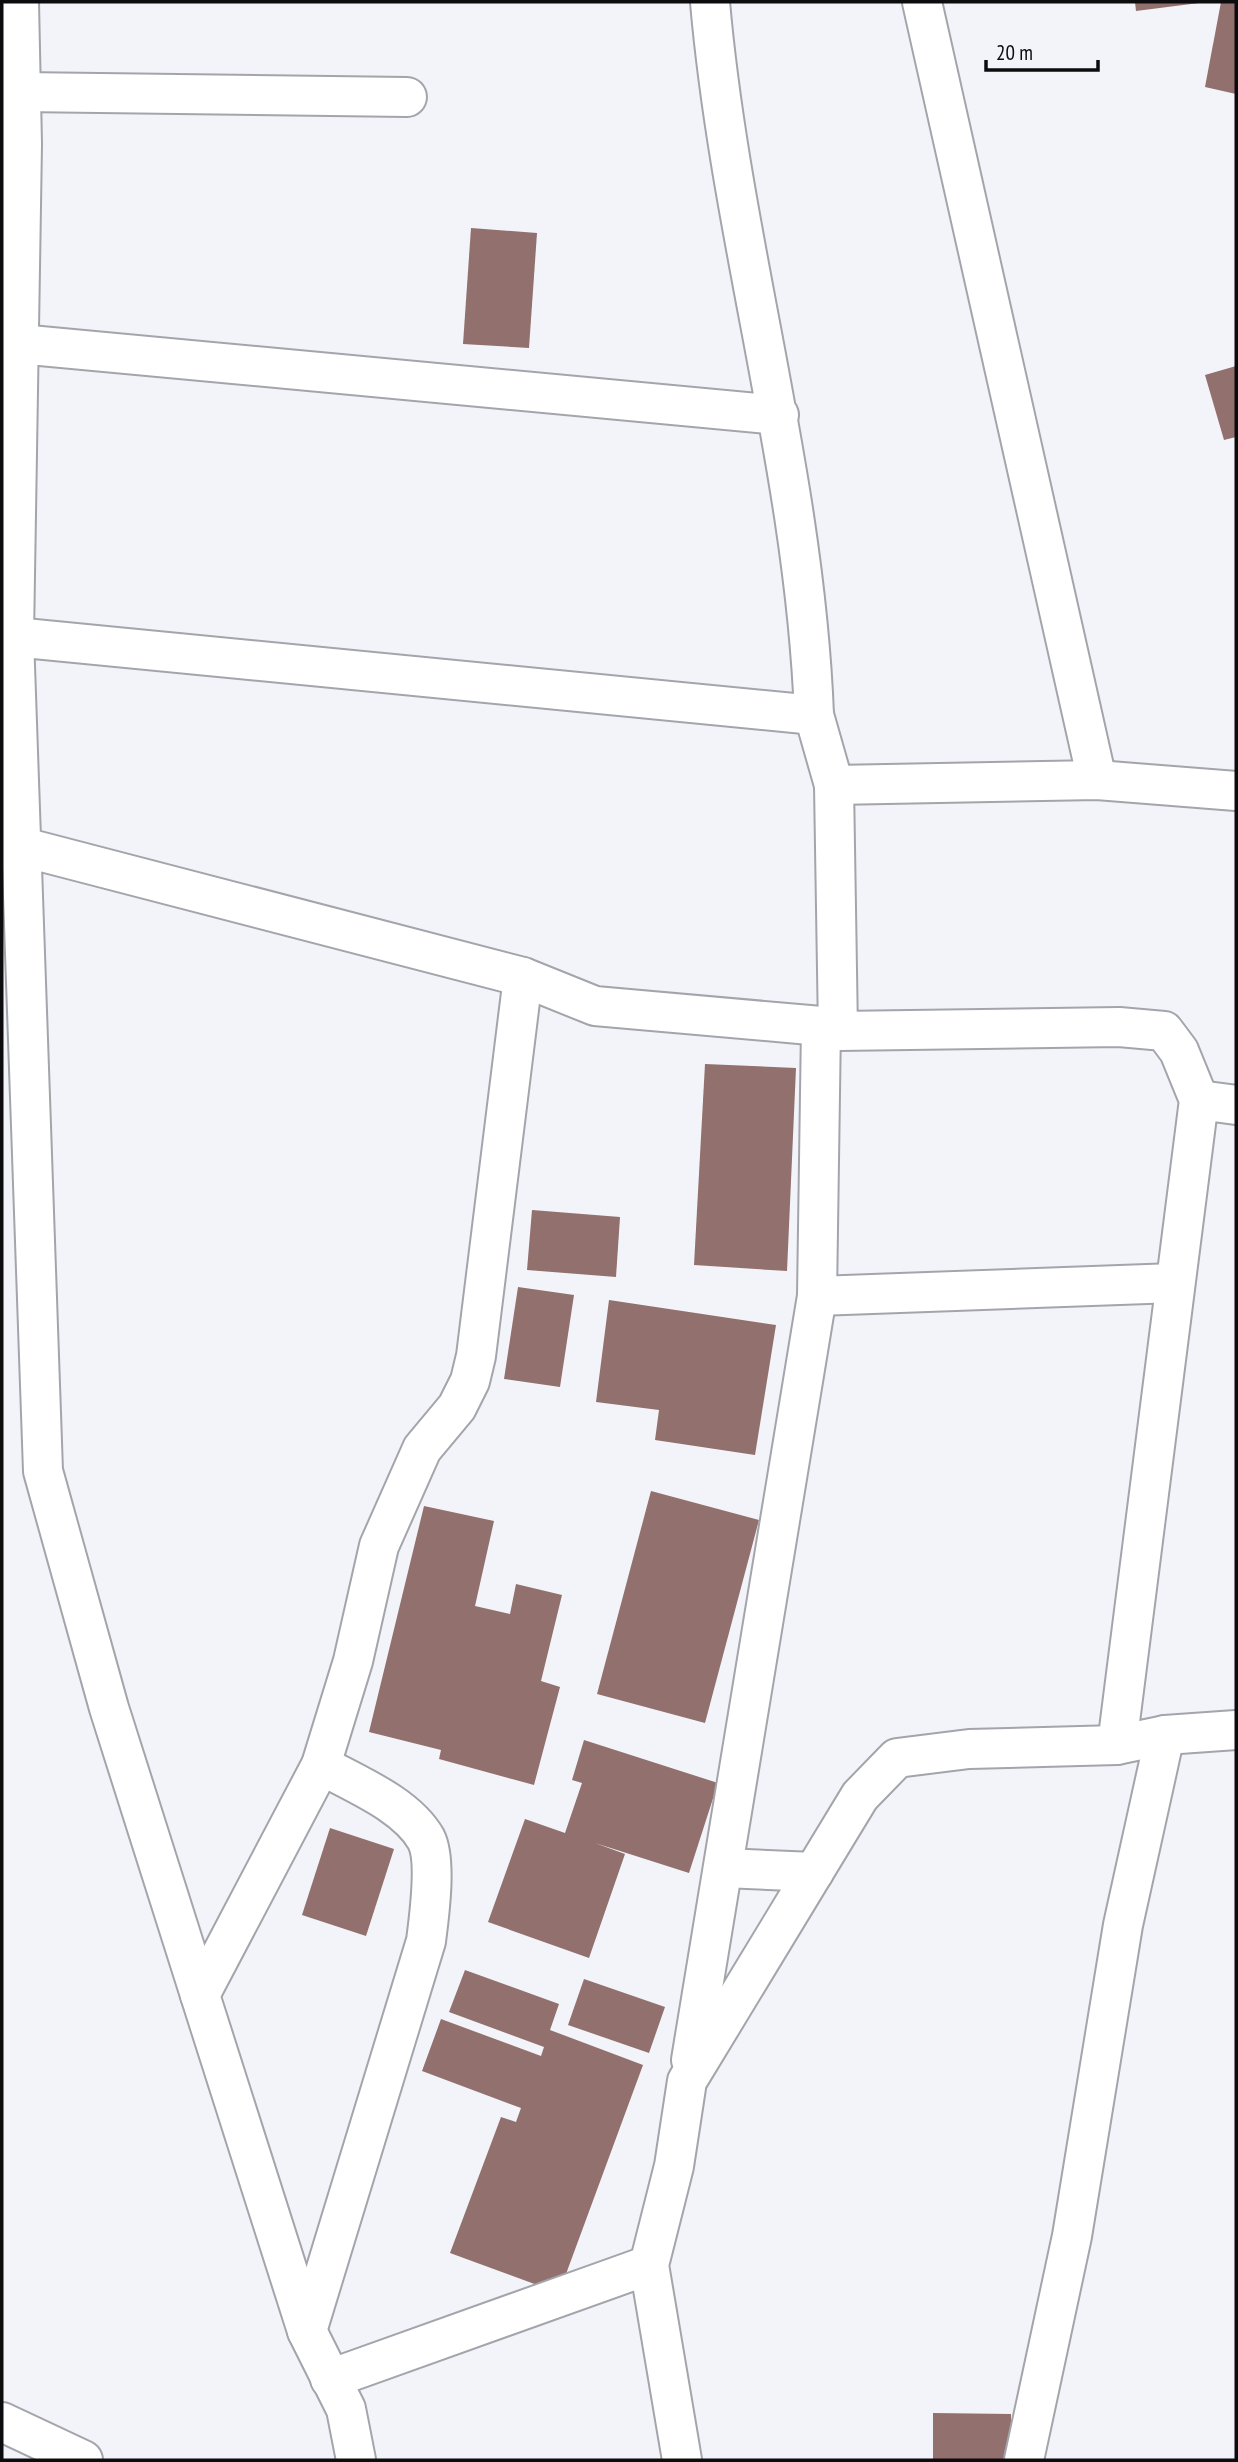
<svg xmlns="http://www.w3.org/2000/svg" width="1238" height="2462" font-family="'PT Sans Narrow',sans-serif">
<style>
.building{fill:#91706d}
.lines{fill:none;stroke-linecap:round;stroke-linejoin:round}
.minor-casing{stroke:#a3a5ab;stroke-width:42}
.minor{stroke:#fff;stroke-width:38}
</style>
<rect width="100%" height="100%" fill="#f2f4fa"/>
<!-- building -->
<g class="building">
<path d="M1135 2H1199V3L1136 11Z"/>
<path d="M1221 2H1236V94L1205 87Z"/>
<path d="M471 228 537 233 529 348 463 344Z"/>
<path d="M1236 366V437L1224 440 1205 375Z"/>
<path d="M705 1064 796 1068 787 1271 694 1265Z"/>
<path d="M532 1210 620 1217 616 1277 527 1270Z"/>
<path d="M518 1287 574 1295 560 1387 504 1379Z"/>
<path d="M609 1300 776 1325 755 1455 655 1440 659 1410 596 1402Z"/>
<path d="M651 1491 759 1520 705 1723 597 1694Z"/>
<path d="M424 1506 494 1521 475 1606 510 1614 516 1584 562 1595 541 1681 560 1687 534 1785 439 1759 441 1750 369 1732Z"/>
<path d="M584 1740 718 1783 689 1873 595 1843 625 1854 589 1958 488 1922 525 1819 565 1833 582 1783 572 1780Z"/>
<path d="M330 1828 394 1849 366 1936 302 1915Z"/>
<path d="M465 1970 559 2004 550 2030 643 2065 559 2293 450 2253 501 2117 516 2122 521 2108 422 2071 441 2019 541 2056 544 2047 449 2012Z"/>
<path d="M584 1979 665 2007 649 2053 568 2025Z"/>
<path d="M933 2413 1011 2414V2460H933Z"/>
</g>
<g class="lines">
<!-- minor casing -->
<g class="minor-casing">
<g id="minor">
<path d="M19 2 22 144 14 637 43 1471 109 1708 200 1995 307 2331 346 2409 356 2460"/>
<path d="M710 2C731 241 805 474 814 715"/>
<path d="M922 2 1097 780"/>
<path d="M21 92 407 97"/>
<path d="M19 344 779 415"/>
<path d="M14 637 814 715 834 785 1097 780 1236 791"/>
<path d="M834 785 838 1031"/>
<path d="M23 847 523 977 595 1006 821 1026 838 1031 1119 1027 1164 1031 1179 1051 1199 1100 1117 1745"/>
<path d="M1199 1100 1236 1105"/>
<path d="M817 1296 1175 1283"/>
<path d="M724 1868 814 1872"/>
<path d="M200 1995 321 1765 353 1661 379 1546 422 1449 457 1407 470 1381 476 1356 523 977"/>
<path d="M691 2060 817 1296 821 1026"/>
<path d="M307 2331 426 1941C429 1918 437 1860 426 1839 406 1804 355 1784 321 1765"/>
<path d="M330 2379 649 2265"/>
<path d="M2 2422 83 2460"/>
<path d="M682 2460 649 2265 674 2166 687 2081 860 1796 897 1758 969 1749 1117 1745 1165 1735 1236 1730"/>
<path d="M1024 2460 1072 2236 1123 1925 1165 1735"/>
</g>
</g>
<!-- minor -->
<use href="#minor" class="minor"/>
</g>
<!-- border -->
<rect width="1238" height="2462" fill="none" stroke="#0c0c0e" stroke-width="7"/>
<!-- scale -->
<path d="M986 60v10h112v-10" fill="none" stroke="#0c0c0e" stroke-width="3.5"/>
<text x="996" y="60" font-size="21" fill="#0c0c0e" stroke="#f2f4fa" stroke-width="5" paint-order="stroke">20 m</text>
</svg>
